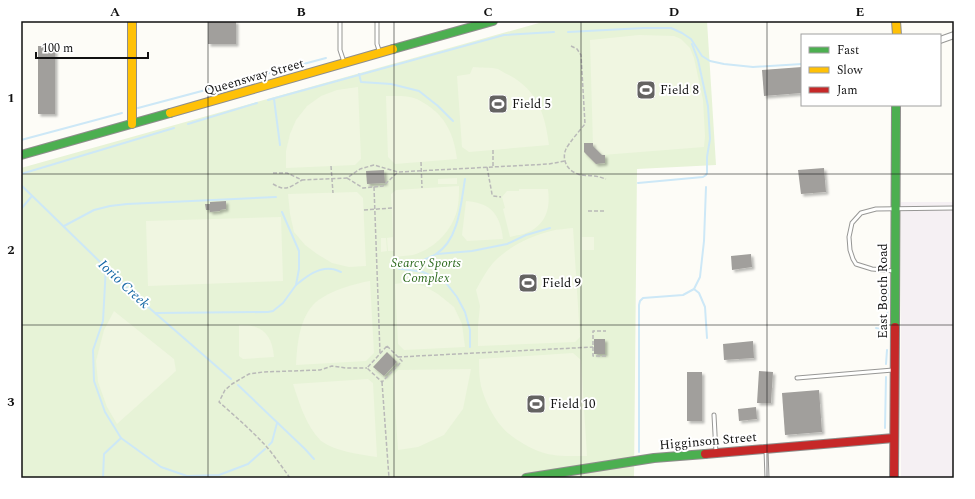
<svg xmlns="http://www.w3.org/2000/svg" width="975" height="499" font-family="Spectral,serif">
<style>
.industrial{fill:#f5f0f3}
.park{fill:#e7f3d7}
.pitch{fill:#f0f6e1}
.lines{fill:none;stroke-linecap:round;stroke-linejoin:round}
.stream{stroke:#cde8f7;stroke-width:2}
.building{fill:#a19f9c;filter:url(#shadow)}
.lane-casing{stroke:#979795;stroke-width:5}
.street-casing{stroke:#979795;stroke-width:8}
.fast-casing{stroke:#8e8d8b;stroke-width:10}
.slow-casing{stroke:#8e8d8b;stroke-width:10}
.jam-casing{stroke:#8e8d8b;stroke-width:10}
.path{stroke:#b9b9b8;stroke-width:1.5;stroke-dasharray:4 2;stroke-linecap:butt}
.lane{stroke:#fffffe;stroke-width:3}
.street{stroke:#fffffe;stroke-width:6}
.fast{stroke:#4caf50;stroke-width:8}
.slow{stroke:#ffc107;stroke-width:8}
.jam{stroke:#c62828;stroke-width:8}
.grid{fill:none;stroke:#111;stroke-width:1;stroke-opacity:0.55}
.labels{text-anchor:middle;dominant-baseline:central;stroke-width:4;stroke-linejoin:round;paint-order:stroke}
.street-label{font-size:13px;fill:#111;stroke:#fff}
.poi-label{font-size:13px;fill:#111;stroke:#fff;text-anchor:start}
.park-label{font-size:13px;font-style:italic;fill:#2f6b1f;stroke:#fff}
.water-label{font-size:14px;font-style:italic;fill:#1768a6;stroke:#fff}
.neatline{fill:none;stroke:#111;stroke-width:1.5}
.grid-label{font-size:13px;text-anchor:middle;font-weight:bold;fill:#111}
</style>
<defs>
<filter id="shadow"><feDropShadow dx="2.5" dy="2.5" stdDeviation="1" flood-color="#0004"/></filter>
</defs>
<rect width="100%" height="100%" fill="#fdfcf7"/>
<!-- industrial -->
<rect class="industrial" x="901" y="202" width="53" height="276"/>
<!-- park -->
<path class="park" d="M546 21H707L716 165 637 169 634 478H21V168Z"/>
<!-- pitch -->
<g class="pitch">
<path d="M639 35 674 36 681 39 690 48 694 58 703 100 705 136 704 147 602 155 593 146 590 40Z"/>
<path d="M473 67C481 68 491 67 498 69 502 71 506 74 509 75 538 91 545 114 549 145L469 152 462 147 457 76 470 74Z"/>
<path d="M358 87 361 159 355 165 286 168V151L290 134 296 120 307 106 321 96 337 90Z"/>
<path d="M386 96C396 96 407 95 417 99 419 100 422 102 424 103 446 116 454 135 457 159L395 164 388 157Z"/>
<path d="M457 178V184H438V179Z"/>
<path d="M459 186C459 195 459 205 456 214 449 234 433 249 413 255 407 256 400 256 394 257V251H388L387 238 393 237 391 194 396 190Z"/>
<path d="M519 189H548C550 205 548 219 534 229 527 234 518 235 510 237L503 209 505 208 502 197 507 191H519Z"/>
<path d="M357 192 363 198 366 266 349 267 332 263 317 254 305 245 294 232 290 214 288 194Z"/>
<path d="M466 201C492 203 500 215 503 239L467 241 462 235Z"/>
<path d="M281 217 283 281 148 286 146 221Z"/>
<path d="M573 228 580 337 575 342 478 346V326L480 306 476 290C481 281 486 271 493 263 508 247 530 236 551 231 558 229 566 229 573 228Z"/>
<rect x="582" y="237" width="6" height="13"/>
<rect x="588" y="237" width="6" height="13"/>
<path d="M381 238H386L387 251 381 252Z"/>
<path d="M370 281 374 353 366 361 296 365C297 345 299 321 313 305 325 292 353 284 370 281Z"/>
<path d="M407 282 424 286 438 294 454 307 462 324 465 347 404 350 398 344 395 284Z"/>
<path d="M114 311 174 359 176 371 117 424 107 407 98 382 96 361 104 330Z"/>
<path d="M239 325C263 324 272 335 274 357L243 359 239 356Z"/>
<path d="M573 353 581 360 587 456C572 456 555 457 541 452 530 449 509 436 502 427 493 417 484 399 481 386 479 377 479 368 479 359Z"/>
<path d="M471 369 463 409 444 435 418 447 398 450 393 376 398 370Z"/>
<path d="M368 379 373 383 377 457C358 454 337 452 321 441 319 439 317 436 315 434 304 419 299 402 293 384Z"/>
</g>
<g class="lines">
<!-- stream -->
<g class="stream">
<path d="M568 32 644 28H671L682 33 691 39 702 56 710 61 724 64 753 67 802 64"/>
<path d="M359 74 361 82 391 84 419 91 438 106 453 121"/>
<path d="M274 99 280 145"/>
<path d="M268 100 504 35 554 32"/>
<path d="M138 108 326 58"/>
<path d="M188 124 257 103"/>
<path d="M21 140 122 113"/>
<path d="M21 174 174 128"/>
<path d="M638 183 703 177 706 175 707 173V157L710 139 708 106 698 60 692 44"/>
<path d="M21 185 132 293 231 379"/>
<path d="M21 209 32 196"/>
<path d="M64 226 94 210 110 206 127 204 276 197"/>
<path d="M437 254 472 251 507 244 526 235 550 228"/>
<path d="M106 266 103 321 93 350 94 381 105 412 121 438 161 467 187 476 219 475 248 464 265 449"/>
<path d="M399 269C411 265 424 261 436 254 459 240 461 203 465 179"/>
<path d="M401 269 410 270 423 272 446 283 457 297 465 312 470 330V347"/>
<path d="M296 285C306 277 318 267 332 269 335 269 338 271 341 272"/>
<path d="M694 289 699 293 705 307 707 338"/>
<path d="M156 313 268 312 273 311 283 303 296 285 299 269V251L282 212"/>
<path d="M876 328 884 330"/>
<path d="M887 335 884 330 887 325 888 279"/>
<path d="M886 364 887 350"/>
<path d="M238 385 305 449 314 459"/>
<path d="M885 428 886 377"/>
<path d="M269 445 272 442 277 423"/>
<path d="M639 452V305L640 301 643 298 683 295 694 289 700 277 704 241 706 187"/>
<path d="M103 478 104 454 121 438"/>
</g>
</g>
<!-- building -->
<g class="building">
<rect x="208" y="21" width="28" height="23"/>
<rect x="38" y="46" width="17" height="68"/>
<path d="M802 67V93L764 96 762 70Z"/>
<path d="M584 143H593V146L602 155H605V163L596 164 584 152Z"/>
<path d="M824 168 826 192 801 194 798 170Z"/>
<path d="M384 170 385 183 367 184 366 171Z"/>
<path d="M226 201V209L220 210V211L210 212V210H206L205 204H210V202Z"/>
<path d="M751 254 752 267 732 270 731 256Z"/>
<rect x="594" y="339" width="11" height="15"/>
<path d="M753 341 754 358 724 360 723 344Z"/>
<path d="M387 352 397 362 384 376 373 367Z"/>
<path d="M759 371 773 372 771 403H757Z"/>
<rect x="687" y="372" width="15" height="49"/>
<path d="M819 390 822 432 785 435 782 393Z"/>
<path d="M756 407 757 419 739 421 738 409Z"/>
</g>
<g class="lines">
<!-- lane casing -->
<g class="lane-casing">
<g id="lane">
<path d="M340 21V50L344 62"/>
<path d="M377 21V44L380 53"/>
<path d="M894 271 872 269 856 264 853 259 850 250 849 237 852 223 861 213 876 209 954 208"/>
<path d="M797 378 893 370"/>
<path d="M714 415 716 453"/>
<path d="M766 450 767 478"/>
</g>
</g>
<!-- street casing -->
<g class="street-casing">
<path id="street" d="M940 40 954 35"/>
</g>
<!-- fast casing -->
<g class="fast-casing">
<g id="fast">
<path d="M393 49 493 21"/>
<path d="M21 155 170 113"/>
<path d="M895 327 896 105"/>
<path d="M526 478 654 458 705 454"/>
</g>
</g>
<!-- slow casing -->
<g class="slow-casing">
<g id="slow">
<path d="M132 21V124"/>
<path d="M896 21 897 35"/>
<path d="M170 113 393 49"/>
</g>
</g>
<!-- jam casing -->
<g class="jam-casing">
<g id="jam">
<path d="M705 454 894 438"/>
<path d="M894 478 895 327"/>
</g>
</g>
<!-- path -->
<g class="path">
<path d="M571 46 577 49 581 55 585 124C580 130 569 143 566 149 561 160 568 171 578 174 583 176 588 175 593 176 598 176 602 178 606 179"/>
<path d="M493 150V167"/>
<path d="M421 162 422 188"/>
<path d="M331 166 333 193"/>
<path d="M487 167 492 194 493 196 501 197"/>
<path d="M273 173H287L302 180 347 178 360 169 374 165 398 172 549 164 565 161"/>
<path d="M347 178 363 188 383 186 398 172"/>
<path d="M273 184C286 192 290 187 302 180"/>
<path d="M374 187 380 353"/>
<path d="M364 210 392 208"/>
<path d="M588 211H606"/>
<path d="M387 346 402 361 382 382 367 368Z"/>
<path d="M606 356H593V331H606"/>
<path d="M398 357 593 347"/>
<path d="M382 382 389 478"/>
<path d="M290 478C282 467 274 455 265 445 251 430 235 416 219 402L225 390 232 384 249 374 263 372 320 370 332 366 346 368H367"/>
</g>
<!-- lane -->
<use href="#lane" class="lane"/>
<!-- street -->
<use href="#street" class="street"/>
<!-- fast -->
<use href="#fast" class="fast"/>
<!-- slow -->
<use href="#slow" class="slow"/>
<!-- jam -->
<use href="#jam" class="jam"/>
</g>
<!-- grid -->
<path class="grid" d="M208 21V478M394 21V478M581 21V478M767 21V478M21 174H954M21 325H954"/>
<!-- icons -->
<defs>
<g id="stadium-square" transform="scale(1)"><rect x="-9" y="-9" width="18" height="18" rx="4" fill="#646362" stroke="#fff"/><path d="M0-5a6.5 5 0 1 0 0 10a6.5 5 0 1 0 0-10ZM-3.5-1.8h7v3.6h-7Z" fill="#fff"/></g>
</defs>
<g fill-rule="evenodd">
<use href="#stadium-square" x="646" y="90"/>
<use href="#stadium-square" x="498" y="104"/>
<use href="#stadium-square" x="528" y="283"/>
<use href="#stadium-square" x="536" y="404"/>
</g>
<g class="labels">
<!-- street labels -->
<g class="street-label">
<text transform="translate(254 77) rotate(-16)">Queensway Street</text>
<text transform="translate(883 291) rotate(-90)">East Booth Road</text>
<text transform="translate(708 441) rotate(-5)">Higginson Street</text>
</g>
<!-- poi labels -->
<g class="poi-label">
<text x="660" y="90">Field 8</text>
<text x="512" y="104">Field 5</text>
<text x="542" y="283">Field 9</text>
<text x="550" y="404">Field 10</text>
</g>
<!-- park labels -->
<g class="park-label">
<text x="426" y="263">Searcy Sports<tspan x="426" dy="15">Complex</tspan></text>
</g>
<!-- water labels -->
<g class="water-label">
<text transform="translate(124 284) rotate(43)">Iorio Creek</text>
</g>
</g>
<!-- border -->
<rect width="975" height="499" fill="none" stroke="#ffffff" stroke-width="44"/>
<!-- legend -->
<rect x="801" y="34" width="140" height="72" fill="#ffffff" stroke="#a0a0a0"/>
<rect x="809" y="47" width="20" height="6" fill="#4caf50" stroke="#a0a0a0"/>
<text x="837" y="54" font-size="12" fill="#111111">Fast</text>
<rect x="809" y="67" width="20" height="6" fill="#ffc107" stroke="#a0a0a0"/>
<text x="837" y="74" font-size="12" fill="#111111">Slow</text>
<rect x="809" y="87" width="20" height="6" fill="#c62828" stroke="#a0a0a0"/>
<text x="837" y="94" font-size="12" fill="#111111">Jam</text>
<!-- scale -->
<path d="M36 52v6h112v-6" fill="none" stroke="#111111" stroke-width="2"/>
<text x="42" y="52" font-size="12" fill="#111111" stroke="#ffffff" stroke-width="3" paint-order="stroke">100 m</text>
<rect x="22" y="22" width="931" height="455" class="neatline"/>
<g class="grid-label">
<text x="115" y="16">A</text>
<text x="301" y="16">B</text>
<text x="488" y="16">C</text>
<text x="674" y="16">D</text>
<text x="860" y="16">E</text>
<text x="11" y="102">1</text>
<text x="11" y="254">2</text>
<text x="11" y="406">3</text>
</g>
</svg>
